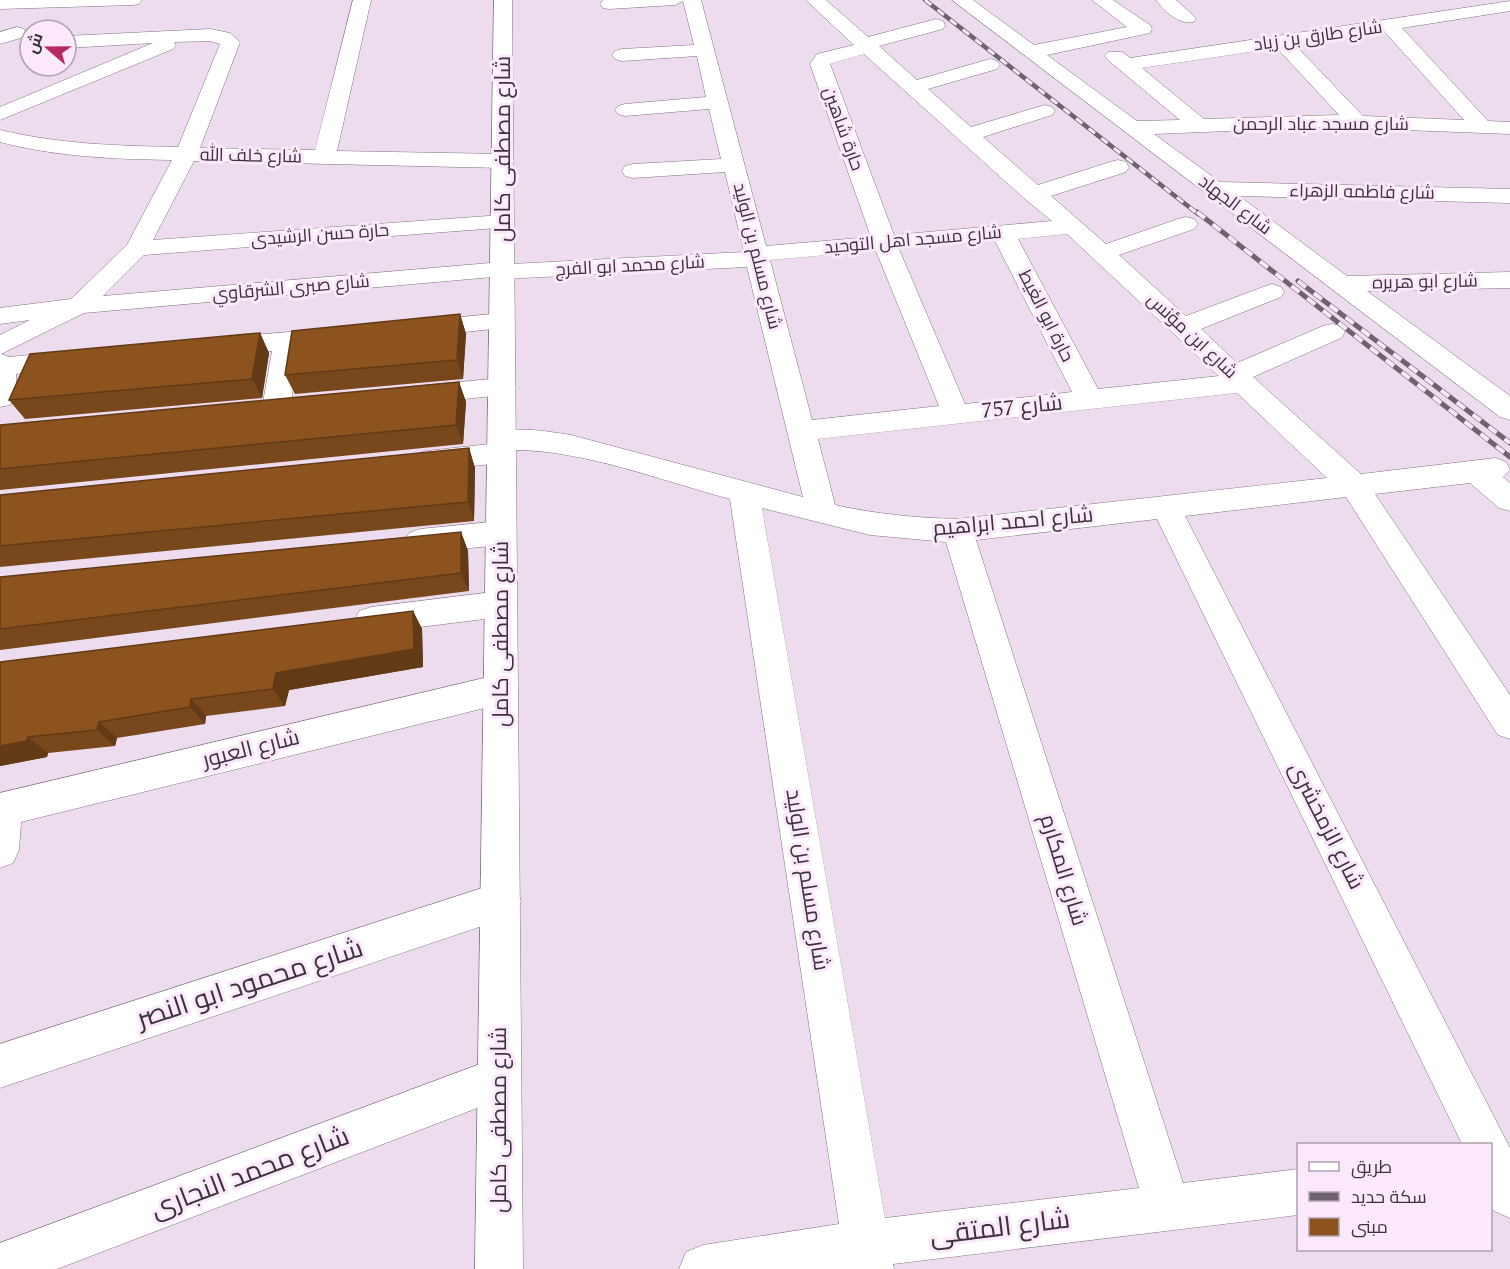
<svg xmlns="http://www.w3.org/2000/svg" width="1510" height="1269" font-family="Spectral,Cairo,serif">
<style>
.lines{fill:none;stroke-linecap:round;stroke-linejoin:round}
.minor-casing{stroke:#837283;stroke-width:1}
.secondary-casing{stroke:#837283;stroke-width:1}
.minor{fill:#fff;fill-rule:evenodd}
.secondary{fill:#fff;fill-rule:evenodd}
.rail-far1-casing{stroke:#6e636e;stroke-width:4.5}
.rail-casing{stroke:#6e636e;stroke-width:5}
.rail-far1{stroke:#fbe8fb;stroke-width:3;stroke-dasharray:8;stroke-linecap:butt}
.rail{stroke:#fbe8fb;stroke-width:4;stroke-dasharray:10;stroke-linecap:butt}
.wall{fill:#78471b}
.shaded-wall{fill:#623a16}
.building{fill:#8c531f;stroke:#623a16;stroke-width:1.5}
.labels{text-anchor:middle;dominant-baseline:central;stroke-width:6;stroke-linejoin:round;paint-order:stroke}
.far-street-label{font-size:18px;fill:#3c343c;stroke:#fbe8fb}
.street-label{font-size:22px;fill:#3c343c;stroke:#fbe8fb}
.near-street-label{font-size:27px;fill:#3c343c;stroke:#fbe8fb}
</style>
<rect width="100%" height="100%" fill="#eddbee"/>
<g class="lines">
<!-- minor casing -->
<g class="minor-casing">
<g id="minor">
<path d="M0 0H142L139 4 133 5 0 9Z"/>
<path d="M353 0H371L337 151 503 154 511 156 514 161 511 166 503 168 194 161 153 240 502 215 510 217 514 222 510 227 144 255 103 296 502 262 511 264 744 252 725 172 633 178 625 176 622 171 625 166 633 164 721 159 709 109 625 116 618 114 615 110 618 106 625 104 706 97 697 56 622 61 615 59 612 55 615 51 622 49 694 45 683 1 675 5 609 9 603 8 600 4 603 0H701L766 246 871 237 810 64 817 54 854 45 806 0H826L868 37 936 19 943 21 945 25 943 29 879 46 917 80 990 59 997 61 1000 65 997 69 928 89 971 127 1038 107 1045 105 1052 107 1055 111 1052 115 983 137 1038 185 1110 162 1118 160 1126 162 1129 167 1126 172 1051 196 1106 244 1178 219 1186 217 1194 219 1198 224 1194 229 1119 255 1186 316 1263 287 1272 284 1281 287 1284 292 1281 297 1201 329 1237 363 1323 326 1332 324 1341 326 1345 332 1341 338 1253 377 1361 474 1496 458 1506 462 1510 470 1503 477 1510 483V511L1499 508 1470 483 1375 494 1510 695V739L1498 735 1346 497 1185 516 1510 1148V1218L1494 1211 1490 1205V1144H1462L1157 519 976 540 1183 1183 1298 1169V1215L893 1264 894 1269H679L686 1252 703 1245 839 1224 730 499C663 481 583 450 514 450L515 453 511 460 501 463 426 471 416 468 412 461 416 454 426 451 490 444 488 440 492 433C517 426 545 431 571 435L803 497 747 267 502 279 493 277 84 313 1 354 9 357 70 351 79 354 83 360 79 366 16 374C17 386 16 394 10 405L0 407V335L30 320 0 324V308L71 299 127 245 172 160C114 159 57 157 0 142V130C59 144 118 146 178 147L220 44 210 41 174 42 176 45 173 49 0 120V107L153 43 66 48V36L210 29 230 33 240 42 200 148 315 150ZM864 54 1025 199 1052 221 894 235 830 64ZM1067 234 1219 376 1098 389 1018 239ZM995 241 1072 392 965 404 899 249ZM876 251 939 406 812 420 770 260ZM1237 393 1327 478 958 519C916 518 876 514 835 505L818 439ZM762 508 870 535 946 542 1139 1188 885 1218Z"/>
<path d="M952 0H973L1034 45 1127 27 1092 0H1113L1150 25 1152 29 1150 33 1047 55 1137 121 1180 120 1108 60 1105 56 1108 52H1122L1130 58 1510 1V11L1402 28 1488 121 1510 122V134L1326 127 1154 134 1220 182 1510 189V203L1239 196 1347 276 1510 272V288L1367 291 1510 396V420L1500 417ZM1384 31 1464 120 1363 116 1295 45ZM1277 48 1339 115 1204 119 1142 68Z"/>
<path d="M1156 0H1176L1196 18 1194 22C1179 25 1164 11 1156 0Z"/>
<path d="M17 27 24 29 26 33 24 37 0 44V32Z"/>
<path d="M502 313 511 315 515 321 511 327 420 337 411 335 407 329 411 323 420 321Z"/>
<path d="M336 328 345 330 349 336 345 342 299 348 290 408 286 415 276 418 266 415 262 408 272 351 220 356 211 353 207 347 211 341 220 338Z"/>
<path d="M502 378 512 380 516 387 512 394 417 404 407 402 403 395 407 388 417 386Z"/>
<path d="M501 521 512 525 516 533 512 541 501 545 420 553 409 549 405 541 409 533 420 529Z"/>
<path d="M501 591 512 595 517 604 512 613 501 617 371 633 359 629 355 620 359 611 371 607Z"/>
<path d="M501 674 513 679 518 689 513 699 501 704 21 822 19 850 13 863 0 868V793Z"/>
<path d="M501 882 515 887 521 901 515 915 0 1088V1044Z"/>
<path d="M499 1057 514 1064 521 1079 514 1094 57 1269H0V1243Z"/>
</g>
</g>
<!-- secondary casing -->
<g class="secondary-casing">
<path id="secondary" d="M494 0H512L523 1269H475Z"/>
</g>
<!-- minor -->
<use href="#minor" class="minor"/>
<!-- secondary -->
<use href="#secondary" class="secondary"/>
<!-- rail-far1 casing -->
<g class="rail-far1-casing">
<path id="rail-far1" d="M925 0 1198 214"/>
</g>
<!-- rail casing -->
<g class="rail-casing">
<g id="rail">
<path d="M1197 212 1510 457"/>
<path d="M1298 281 1510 443"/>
</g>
</g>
<!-- rail-far1 -->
<use href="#rail-far1" class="rail-far1"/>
<!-- rail -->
<use href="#rail" class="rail"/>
</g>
<!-- wall -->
<g class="wall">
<path d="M460 314 466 334 463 379 295 394 285 375Z"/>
<path d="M260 333 269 353 262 398 25 419 9 400Z"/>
<path d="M459 382 466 402 463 444 0 490V425Z"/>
<path d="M469 448 475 468 474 521 0 567V495Z"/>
<path d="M461 532 468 551 469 591 0 650V577Z"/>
<path d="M413 611 422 629 423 667 289 690 285 706 206 716 205 724 117 738 115 746 48 753 47 757 0 766V662Z"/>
</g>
<!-- shaded-wall -->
<g class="shaded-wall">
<path d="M460 314 466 334 463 379 457 360Z"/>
<path d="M260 333 269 353 262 398 252 379Z"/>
<path d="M459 382 466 402 463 444 456 425Z"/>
<path d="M469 448 475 468 474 521 468 502Z"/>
<path d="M461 532 468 551 469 591 461 573Z"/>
<path d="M413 611 422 629 423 667 289 690 285 706 273 689 276 673Z"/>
<path d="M191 699 206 716 205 724 190 707Z"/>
<path d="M99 722 117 738 115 746 97 730Z"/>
<path d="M28 737 48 753 47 757 0 766V746Z"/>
</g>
<!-- building -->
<g class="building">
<path d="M460 314 457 360 285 375 292 331Z"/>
<path d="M260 333 252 379 9 400 30 354Z"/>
<path d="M459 382 456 425 0 469V425Z"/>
<path d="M469 448 468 502 0 546V495Z"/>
<path d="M461 532V573L0 629V577Z"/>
<path d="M413 611 414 649 276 673 273 689 191 699 190 707 99 722 97 730 28 737 27 741 0 746V662Z"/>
</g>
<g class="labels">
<!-- far-street labels -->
<g class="far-street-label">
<text transform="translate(1318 36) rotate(-8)">شارع طارق بن زياد</text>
<text x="1321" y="124">شارع مسجد عباد الرحمن</text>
<text transform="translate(843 129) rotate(70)">حارة شاهين</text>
<text transform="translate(251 156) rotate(1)">شارع خلف الله</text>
<text transform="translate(1362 192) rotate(1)">شارع فاطمه الزهراء</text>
<text transform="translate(1235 205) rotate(37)">شارع الجهاد</text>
<text transform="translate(320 235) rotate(-4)">حارة حسن الرشيدى</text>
<text transform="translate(913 240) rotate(-5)">شارع مسجد اهل التوحيد</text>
<text transform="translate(757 256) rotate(76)">شارع مسلم بن الوليد</text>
<text transform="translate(630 266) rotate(-3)">شارع محمد ابو الفرج</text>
<text transform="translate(1425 282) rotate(-1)">شارع ابو هريره</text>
<text transform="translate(291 288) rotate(-5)">شارع صبرى الشرقاوي</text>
<text transform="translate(1046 316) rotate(63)">حارة ابو الغيط</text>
<text transform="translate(1192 336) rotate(43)">شارع ابن مؤنس</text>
</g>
<!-- street labels -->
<g class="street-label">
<text transform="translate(503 149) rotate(-90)">شارع مصطفى كامل</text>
<text transform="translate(1022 407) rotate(-6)">شارع 757</text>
<text transform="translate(1013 522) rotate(-5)">شارع احمد ابراهيم</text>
<text transform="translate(501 634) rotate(-90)">شارع مصطفى كامل</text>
<text transform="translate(251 749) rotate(-14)">شارع العبور</text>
<text transform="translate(1326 826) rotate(63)">شارع الزمخشرى</text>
<text transform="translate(1063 870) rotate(73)">شارع المكارم</text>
<text transform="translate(807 880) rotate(81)">شارع مسلم بن الوليد</text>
<text transform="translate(499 1120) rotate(-90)">شارع مصطفى كامل</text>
</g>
<!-- near-street labels -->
<g class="near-street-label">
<text transform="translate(250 984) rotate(-18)">شارع محمود ابو النصر</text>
<text transform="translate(250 1173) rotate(-21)">شارع محمد النجارى</text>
<text transform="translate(1000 1228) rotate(-7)">شارع المتقى</text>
</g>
</g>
<!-- legend -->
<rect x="1297" y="1143" width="195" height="108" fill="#fbe8fb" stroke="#afa0af" stroke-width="1.5"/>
<rect x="1309" y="1162" width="30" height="9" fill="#ffffff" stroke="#afa0af" stroke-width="1.5"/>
<text x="1351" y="1173" font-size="18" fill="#3c343c">طريق</text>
<rect x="1309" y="1192" width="30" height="9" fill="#6e636e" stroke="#afa0af" stroke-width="1.5"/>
<text x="1351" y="1203" font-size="18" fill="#3c343c">سكة حديد</text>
<rect x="1309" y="1218" width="30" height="18" fill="#8c531f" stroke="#afa0af" stroke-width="1.5"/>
<text x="1351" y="1233" font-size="18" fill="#3c343c">مبنى</text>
<!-- north arrow -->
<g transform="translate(48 48) rotate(290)"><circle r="28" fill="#fbe8fb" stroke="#afa0af" stroke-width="1.5"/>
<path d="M0-4.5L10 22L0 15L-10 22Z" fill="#b72a60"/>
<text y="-9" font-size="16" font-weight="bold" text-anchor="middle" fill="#3c343c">ش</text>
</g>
</svg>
